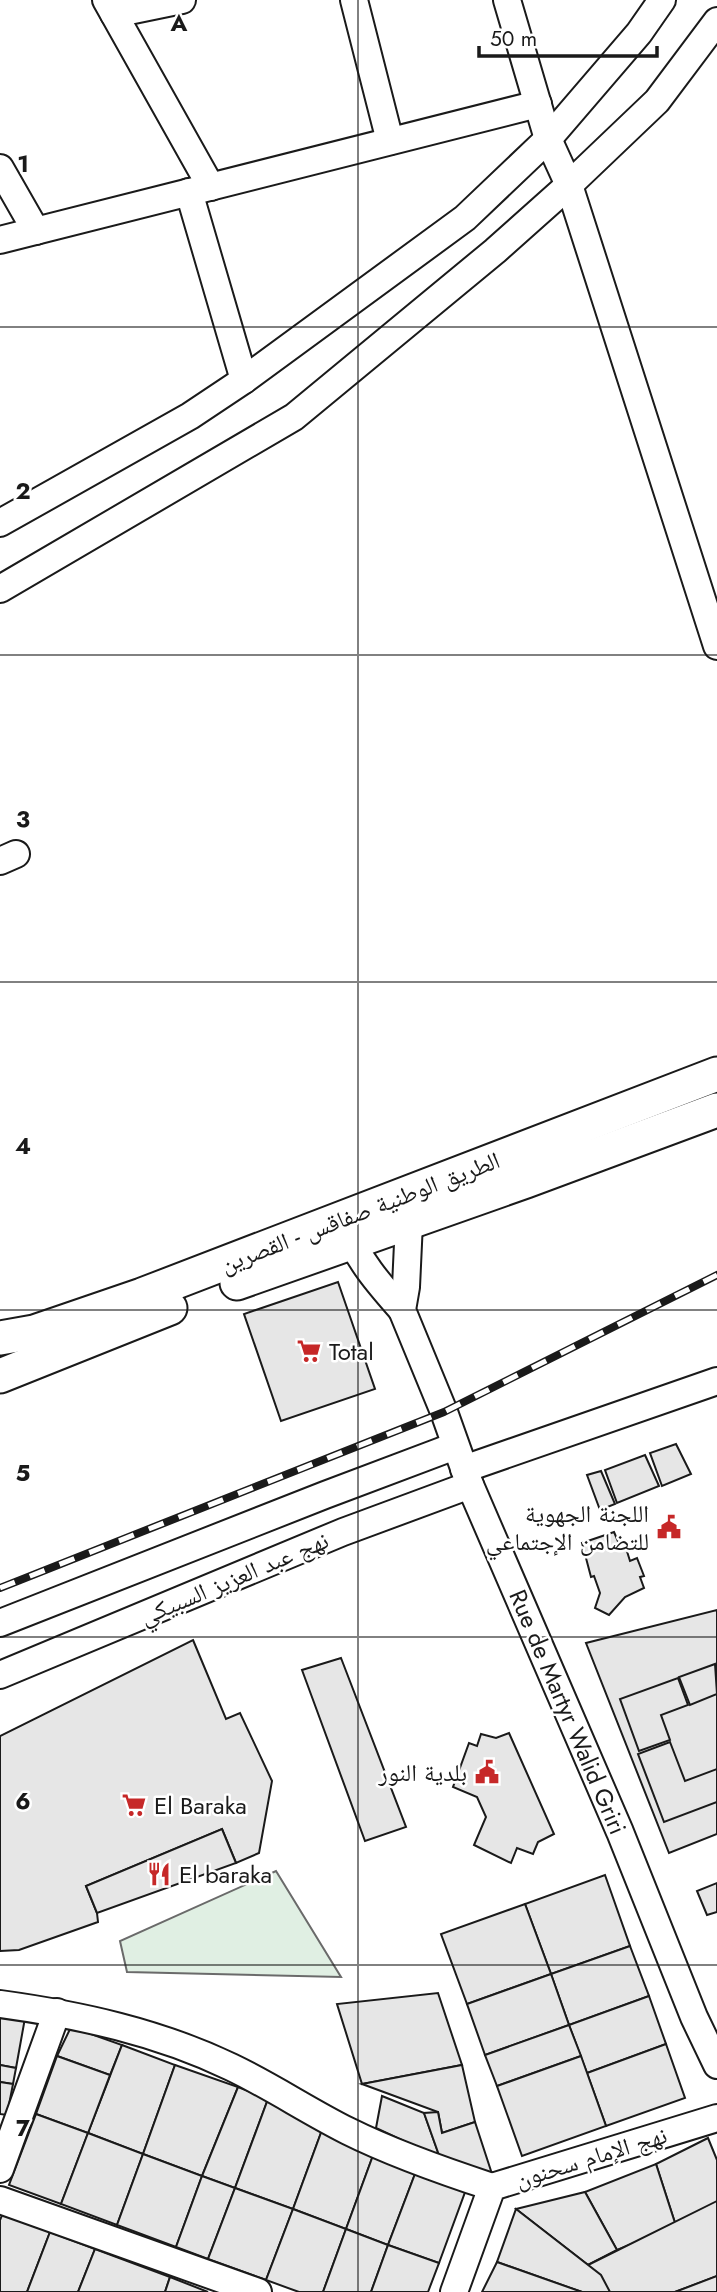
<svg xmlns="http://www.w3.org/2000/svg" width="717" height="2292" font-family="Jost,'Noto Naskh Arabic',sans-serif">
<style>
.green{fill:#e0efe3;stroke:#6a6a6a;stroke-width:2}
.building{fill:#e6e6e6;stroke:#1a1a1a;stroke-width:2}
.lines{fill:none;stroke-linecap:round;stroke-linejoin:round}
.minor-casing{stroke:#1a1a1a;stroke-width:30}
.major-casing{stroke:#1a1a1a;stroke-width:37}
.minor{stroke:#fff;stroke-width:26}
.major{stroke:#fff;stroke-width:33}
.rail-casing{stroke:#1a1a1a;stroke-width:8}
.rail{stroke:#fff;stroke-width:5;stroke-dasharray:16;stroke-linecap:butt}
.grid{fill:none;stroke:#1a1a1a;stroke-width:2;stroke-opacity:0.55}
.labels{text-anchor:middle;dominant-baseline:central;stroke-width:5;stroke-linejoin:round;paint-order:stroke}
.street-label{font-size:24px;fill:#1a1a1a;stroke:#fff}
.poi-label{font-size:24px;fill:#1a1a1a;stroke:#fff;text-anchor:start}
.grid-label{font-size:23px;text-anchor:middle;font-weight:bold;fill:#1a1a1a;stroke:#fff;stroke-width:5;stroke-linejoin:round;paint-order:stroke}
</style>
<rect width="100%" height="100%" fill="#fff"/>
<!-- green -->
<path class="green" d="M276 1871 341 1977 127 1972 120 1941Z"/>
<!-- building -->
<g class="building">
<path d="M338 1282 375 1389 281 1421 244 1314Z"/>
<path d="M676 1444 691 1474 662 1486 650 1453Z"/>
<path d="M645 1455 659 1486 617 1503 605 1470Z"/>
<path d="M601 1471 615 1504 600 1510 587 1475Z"/>
<path d="M614 1532 620 1546 625 1545 630 1561 637 1558 644 1576 640 1577 644 1588 625 1597 609 1615 595 1608 600 1593 594 1576 591 1577 582 1543Z"/>
<path d="M717 1610V1834L669 1853 586 1643Z"/>
<path d="M193 1640 226 1719 240 1713 272 1781 259 1853 236 1863 222 1829 86 1886 97 1913 98 1922 19 1950 0 1951V1736Z"/>
<path d="M341 1658 406 1827 365 1841 302 1670Z"/>
<path d="M715 1664 717 1694 690 1705 679 1677Z"/>
<path d="M678 1678 688 1705 661 1715 670 1740 639 1751 620 1699Z"/>
<path d="M509 1733 554 1834 538 1842 533 1854 517 1848 511 1863 474 1845 486 1817 477 1797 453 1787 469 1743 477 1746 481 1734 496 1738Z"/>
<path d="M670 1742 685 1781 717 1769V1802L664 1822 638 1754Z"/>
<path d="M222 1829 236 1863 97 1913 86 1886Z"/>
<path d="M605 1875 630 1946 551 1974 525 1904Z"/>
<path d="M717 1883V1912L707 1915 697 1891Z"/>
<path d="M525 1904 551 1974 467 2004 441 1934Z"/>
<path d="M630 1946 649 1996 569 2025 551 1974Z"/>
<path d="M551 1974 569 2025 485 2055 467 2004Z"/>
<path d="M438 1993 462 2065 362 2084 337 2004Z"/>
<path d="M649 1996 666 2044 587 2073 569 2025Z"/>
<path d="M0 2013 25 2018 16 2068 0 2065Z"/>
<path d="M569 2025 581 2056 497 2086 485 2055Z"/>
<path d="M71 2027 122 2045 110 2075 57 2056Z"/>
<path d="M666 2044 685 2098 606 2126 587 2073Z"/>
<path d="M122 2045 175 2065 143 2154 88 2133Z"/>
<path d="M57 2056 110 2075 88 2133 36 2114Z"/>
<path d="M581 2056 606 2126 522 2156 497 2086Z"/>
<path d="M0 2065 16 2068 13 2084 0 2082Z"/>
<path d="M175 2065 238 2087 202 2176 143 2154Z"/>
<path d="M462 2065 475 2122 442 2133 438 2112 362 2084Z"/>
<path d="M0 2082 13 2084 7 2115 0 2114Z"/>
<path d="M238 2087 268 2099 235 2188 202 2176Z"/>
<path d="M382 2096 424 2113 440 2158 376 2128Z"/>
<path d="M268 2099 322 2130 293 2209 235 2188Z"/>
<path d="M438 2112 442 2133 475 2122 492 2174 440 2158 424 2113Z"/>
<path d="M36 2114 88 2133 61 2204 9 2185Z"/>
<path d="M322 2130 375 2150 346 2229 293 2209Z"/>
<path d="M88 2133 143 2154 117 2225 61 2204Z"/>
<path d="M708 2138 717 2160V2202L676 2226 656 2164Z"/>
<path d="M375 2150 418 2166 388 2245 346 2229Z"/>
<path d="M143 2154 202 2176 176 2247 117 2225Z"/>
<path d="M656 2164 676 2226 617 2250 585 2192Z"/>
<path d="M418 2166 468 2184 439 2263 388 2245Z"/>
<path d="M202 2176 235 2188 208 2259 176 2247Z"/>
<path d="M235 2188 293 2209 266 2280 208 2259Z"/>
<path d="M585 2192 617 2250 588 2265 516 2209Z"/>
<path d="M717 2201V2276L675 2292H607L588 2265Z"/>
<path d="M293 2209 346 2229 323 2292H299L266 2280Z"/>
<path d="M516 2209 601 2275 610 2292H582L497 2262Z"/>
<path d="M3 2213 50 2232 27 2292H0V2220Z"/>
<path d="M346 2229 388 2245 371 2292H323Z"/>
<path d="M50 2232 95 2249 78 2292H27Z"/>
<path d="M388 2245 439 2263 428 2292H371Z"/>
<path d="M95 2249 170 2277 165 2292H78Z"/>
<path d="M497 2262 582 2292H482Z"/>
<path d="M717 2276V2292H675Z"/>
<path d="M170 2277 208 2292H165Z"/>
</g>
<g class="lines">
<!-- minor casing -->
<g class="minor-casing">
<g id="minor">
<path d="M106 0 211 187"/>
<path d="M354 0 390 141"/>
<path d="M507 0 548 139 569 185 717 646"/>
<path d="M114 14 182 0"/>
<path d="M0 168 36 231"/>
<path d="M189 192 244 380"/>
<path d="M0 240 538 104"/>
<path d="M0 523 190 416 244 380 465 218 548 139 639 33 662 0"/>
<path d="M0 589 294 417 495 251 569 185 657 101 717 21"/>
<path d="M0 861 16 854"/>
<path d="M404 1207 409 1222 406 1287 402 1310 444 1412 470 1485 620 1832 694 2017 717 2065"/>
<path d="M345 1227C358 1260 379 1284 402 1310"/>
<path d="M464 1469 717 1381"/>
<path d="M0 1623 325 1495 455 1446"/>
<path d="M0 1675 343 1532 470 1485"/>
<path d="M0 2004C80 2015 158 2032 231 2067 271 2086 308 2111 348 2131 394 2154 443 2171 492 2187"/>
<path d="M0 2169 57 2012"/>
<path d="M0 2200 258 2292"/>
<path d="M454 2292 492 2187 717 2118"/>
</g>
</g>
<!-- major casing -->
<g class="major-casing">
<g id="major">
<path d="M237 1283 526 1181 717 1110"/>
<path d="M0 1338 34 1332 142 1295 717 1074"/>
<path d="M0 1376 170 1308"/>
</g>
</g>
<!-- minor -->
<use href="#minor" class="minor"/>
<!-- major -->
<use href="#major" class="major"/>
<!-- rail casing -->
<g class="rail-casing">
<path id="rail" d="M0 1588 444 1412 717 1275"/>
</g>
<!-- rail -->
<use href="#rail" class="rail"/>
</g>
<!-- grid -->
<path class="grid" d="M358 0V2292M0 327H717M0 655H717M0 982H717M0 1310H717M0 1637H717M0 1965H717"/>
<!-- icons -->
<defs>
<g id="supermarket-bare" transform="scale(1.89)"><path d="M-6-5.5h2.5l.6 2H6L4.5 2H-2.5L-4.4-4H-6ZM-1.5 3.2a1.3 1.3 0 1 0 .1 0ZM3 3.2a1.3 1.3 0 1 0 .1 0Z" fill="#c62828" stroke="#fff" stroke-width="2.5" paint-order="stroke"/></g>
<g id="civic-bare" transform="scale(1.89)"><path d="M-.6-6.5H3V-4.5H.6V-3L4-1V1h2V6H-6V1h2V-1L-.6-3ZM-1.2 2.5V6h2.4V2.5Z" fill="#c62828" stroke="#fff" stroke-width="2.5" paint-order="stroke"/></g>
<g id="restaurant-bare" transform="scale(1.89)"><path d="M-5-6h1v4h1v-4h1v4h1v-4h1v5L-1.5 .5V6h-2V.5L-5-1ZM5-6V6H3V1.5H1.5Q1.5-4 5-6Z" fill="#c62828" stroke="#fff" stroke-width="2.5" paint-order="stroke"/></g>
</defs>
<g fill-rule="evenodd">
<use href="#supermarket-bare" x="309" y="1351"/>
<use href="#civic-bare" x="669" y="1527"/>
<use href="#civic-bare" x="487" y="1772"/>
<use href="#supermarket-bare" x="134" y="1805"/>
<use href="#restaurant-bare" x="159" y="1874"/>
</g>
<g class="labels">
<!-- street labels -->
<g class="street-label">
<text transform="translate(360 1212) rotate(-21)">الطريق الوطنية صفاقس - القصرين</text>
<text transform="translate(234 1578) rotate(-23)">نهج عبد العزيز السبيكي</text>
<text transform="translate(568 1712) rotate(67)">Rue de Martyr Walid Griri</text>
<text transform="translate(591 2157) rotate(-17)">نهج الإمام سحنون</text>
</g>
<!-- poi labels -->
<g class="poi-label">
<text x="329" y="1351">Total</text>
<text x="649" y="1513" text-anchor="end">اللجنة الجهوية<tspan x="649" dy="28">للتضامن الإجتماعي</tspan></text>
<text x="467" y="1772" text-anchor="end">بلدية النور</text>
<text x="154" y="1805">El Baraka</text>
<text x="179" y="1874">El baraka</text>
</g>
</g>
<g class="grid-label">
<text x="179" y="31">A</text>
<text x="23" y="172">1</text>
<text x="23" y="499">2</text>
<text x="23" y="827">3</text>
<text x="23" y="1154">4</text>
<text x="23" y="1481">5</text>
<text x="23" y="1809">6</text>
<text x="23" y="2136">7</text>
</g>
<!-- scale -->
<path d="M479 46v10h178v-10" fill="none" stroke="#1a1a1a" stroke-width="3.5"/>
<text x="490" y="46" font-size="21" fill="#1a1a1a" stroke="#ffffff" stroke-width="5" paint-order="stroke">50 m</text>
</svg>
